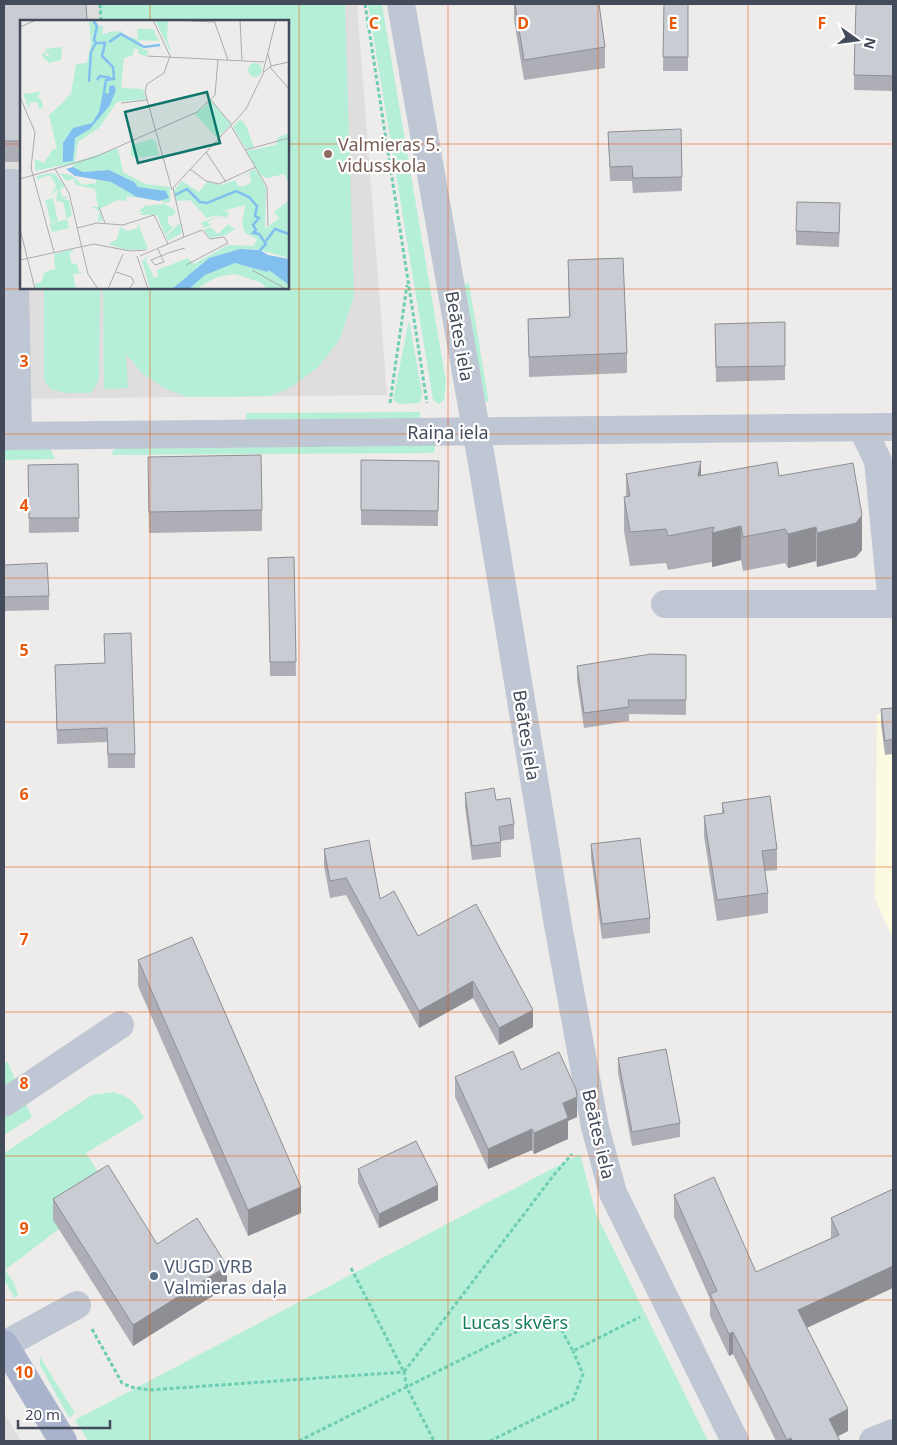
<svg xmlns="http://www.w3.org/2000/svg" width="897" height="1445" font-family="'Noto Sans',sans-serif">
<style>
.commercial{fill:#fcfae1}
.education{fill:#dfdddd;fill-rule:evenodd}
.green{fill:#b6efd8}
.lines{fill:none;stroke-linecap:round;stroke-linejoin:round}
.path{stroke:#6dceb3;stroke-width:3;stroke-dasharray:4 2.5;stroke-linecap:butt}
.minor{stroke:#c0c7d4;stroke-width:28}
.major{stroke:#a9b3cc;stroke-width:28}
.wall{fill:#aeafb6}
.shaded-wall{fill:#8d8f94}
.building{fill:#caccd4;stroke:#8d8f94}
.grid{fill:none;stroke:#e8590c;stroke-width:1;stroke-opacity:0.55}
.education-dot{fill:#8d6e63;stroke:#fff;stroke-width:2}
.service-dot{fill:#5c6f8a;stroke:#fff;stroke-width:2}
.labels{text-anchor:middle;dominant-baseline:central;stroke-width:4.5;stroke-linejoin:round;paint-order:stroke}
.education-label{font-size:18px;fill:#785e54;stroke:#fff;text-anchor:start}
.street-label{font-size:18px;fill:#434a59;stroke:#fff}
.service-label{font-size:18px;fill:#4e5e75;stroke:#fff;text-anchor:start}
.park-label{font-size:18px;fill:#127c5e;stroke:#fff}
.inset-river{fill:none;stroke:#81c0ee;stroke-width:2.5}
.inset-road{fill:none;stroke:#aaabb1;stroke-width:1}
.view{fill:#0f766e;fill-opacity:0.15;stroke:#0f766e;stroke-width:2.5}
.inset-edge{fill:none;stroke:#434a59;stroke-width:2.5}
.grid-label{font-size:16px;text-anchor:middle;font-weight:bold;fill:#e8590c;stroke:#fff;stroke-width:4.5;stroke-linejoin:round;paint-order:stroke}
</style>
<rect width="100%" height="100%" fill="#eeeceb"/>
<!-- commercial -->
<path class="commercial" d="M893 713V939L875 899 877 714Z"/>
<!-- education -->
<g class="education">
<path d="M4 4H357L387 395 4 399ZM21 21H288V288H21Z"/>
<path d="M4 1413 21 1441H22H4Z"/>
</g>
<!-- green -->
<g class="green">
<path d="M100 4H345L354 297 339 341 317 368 290 388 271 396 187 397 164 388 142 373 126 354 128 388 104 389 103 288H288V21H101Z"/>
<path d="M368 4H382L446 382 444 400 439 404 433 400Z"/>
<path d="M469 283 489 403 482 398 464 284Z"/>
<path d="M44 288H100L99 376 97 385 90 393H67L52 390 44 381Z"/>
<path d="M409 320 422 393 420 403 400 404 393 400Z"/>
<path d="M420 412V418L246 420V413Z"/>
<path d="M436 438 434 453 112 455 113 451 121 442Z"/>
<path d="M49 445 55 459 4 460V446Z"/>
<path d="M7 1061 32 1117 4 1135V1064Z"/>
<path d="M113 1092C131 1097 135 1103 144 1118L86 1153 107 1186 59 1229 5 1270 14 1283 18 1294 15 1298 4 1280V1153L92 1095Z"/>
<path d="M580 1154 596 1214 708 1441H88L75 1420Z"/>
<path d="M40 1357 75 1413 69 1418 40 1365Z"/>
</g>
<g class="lines">
<!-- path -->
<g class="path">
<path d="M100 4 101 21"/>
<path d="M365 4 427 403"/>
<path d="M390 403 407 285"/>
<path d="M351 1268 404 1372 553 1176 572 1154"/>
<path d="M92 1329 122 1383 131 1387 149 1390 404 1372 407 1388 434 1441"/>
<path d="M299 1441 538 1321 561 1329 573 1351 640 1317"/>
<path d="M490 1441 573 1400 583 1374 573 1351"/>
</g>
<!-- minor -->
<g class="minor">
<path d="M401 4 483 469 558 925 595 1127 613 1193 735 1441"/>
<path d="M4 183H13L18 435"/>
<path d="M4 436 893 427"/>
<path d="M665 604H892L878 461 862 428"/>
<path d="M4 1103 120 1025"/>
<path d="M4 1345 77 1305"/>
<path d="M873 1441 893 1433"/>
</g>
<!-- major -->
<path class="major" d="M4 1344 63 1441"/>
</g>
<!-- wall -->
<g class="wall">
<path d="M4 4 21 21V162H4Z"/>
<path d="M514 4H599L605 47V68L524 80 514 20Z"/>
<path d="M664 4H688V71H663Z"/>
<path d="M893 4V91L854 90V75Z"/>
<path d="M608 132 682 177V191L633 193 632 181H610Z"/>
<path d="M840 217 839 247 796 245V231Z"/>
<path d="M568 260 627 353V373L529 377 528 319 569 317Z"/>
<path d="M715 324 785 366V380L716 382Z"/>
<path d="M361 460 439 461 438 526 361 525Z"/>
<path d="M78 464 79 532 29 533 28 465Z"/>
<path d="M626 474 779 476 862 550 856 557 817 567 816 561 788 568 785 563 743 571 741 560 712 567V562L668 570 666 563 630 566 624 531V497H626Z"/>
<path d="M148 477 262 510V531L149 533Z"/>
<path d="M294 557 296 676H270L268 558Z"/>
<path d="M4 565 49 596V610L4 611Z"/>
<path d="M104 634 135 754V768H108L107 742 57 744 55 665 105 663Z"/>
<path d="M686 655V715L629 714V721L584 728 577 680V666Z"/>
<path d="M893 708V754L885 755 881 724V709Z"/>
<path d="M465 793 496 800 514 824V839L501 841V857L472 860 465 807Z"/>
<path d="M722 803 777 849V870L765 871 768 893V913L717 921 704 836V816L722 813Z"/>
<path d="M591 844 650 918V933L602 939 591 858Z"/>
<path d="M324 849 380 899 418 936 533 1027 499 1045 473 998 419 1028 346 895 330 898 324 866Z"/>
<path d="M138 960 301 1213 248 1236 138 986Z"/>
<path d="M618 1058 680 1123V1137L632 1146 618 1073Z"/>
<path d="M521 1070 577 1117 568 1121V1139L534 1154 532 1150 488 1169 455 1097V1077Z"/>
<path d="M358 1169 438 1200 379 1228 358 1183Z"/>
<path d="M893 1189 807 1328 848 1431 838 1436 840 1441H776L733 1354 729 1356 710 1316V1299L674 1217V1195L756 1272 831 1238V1218Z"/>
<path d="M53 1199 157 1244 227 1287 133 1346 53 1220Z"/>
</g>
<!-- shaded-wall -->
<g class="shaded-wall">
<path d="M701 461V495L698 476Z"/>
<path d="M862 515V550L856 557 817 567V533Z"/>
<path d="M741 526V560L712 567V533Z"/>
<path d="M816 527V561L788 568V534Z"/>
<path d="M473 981V998L419 1028V1011Z"/>
<path d="M533 1010V1027L499 1045V1028Z"/>
<path d="M577 1097V1117L568 1121V1139L534 1154V1133L563 1103Z"/>
<path d="M532 1129V1150L488 1169V1149Z"/>
<path d="M438 1185V1200L379 1228V1214Z"/>
<path d="M301 1187V1213L248 1236V1210Z"/>
<path d="M227 1266V1287L133 1346V1325Z"/>
<path d="M893 1266V1288L798 1332V1310Z"/>
<path d="M733 1332V1354L729 1356V1334Z"/>
<path d="M848 1409V1431L829 1441V1419Z"/>
<path d="M791 1438V1441H787V1440Z"/>
</g>
<!-- building -->
<g class="building">
<path d="M4 4H86L87 21H21V141H4Z"/>
<path d="M515 4H599L605 47 524 60Z"/>
<path d="M664 4H688V57H663Z"/>
<path d="M856 4H893V76L854 75Z"/>
<path d="M681 129 682 177 633 178 632 166 610 167 608 132Z"/>
<path d="M797 202 840 203 839 233 796 231Z"/>
<path d="M623 258 627 353 529 357 528 319 570 317 568 260Z"/>
<path d="M785 322V366L716 367 715 324Z"/>
<path d="M261 455 262 510 149 512 148 457Z"/>
<path d="M361 460 439 461 438 511 361 510Z"/>
<path d="M701 461 698 476 777 462 779 476 853 463 862 515 856 523 817 533 816 527 788 534 785 529 743 537 741 526 712 533 714 527 668 536 666 529 630 532 624 497 630 496 626 474Z"/>
<path d="M78 464 79 518H29L28 465Z"/>
<path d="M294 557 296 662H270L268 558Z"/>
<path d="M47 563 49 596 4 597V565Z"/>
<path d="M131 633 135 754H108L107 728 57 730 55 665 105 663 104 634Z"/>
<path d="M651 654 686 655V700H628L629 707 584 713 577 666Z"/>
<path d="M893 708V739L885 741 881 709Z"/>
<path d="M494 788 496 800 510 798 514 824 499 827 501 842 472 846 465 793Z"/>
<path d="M770 796 777 849 762 851 768 893 717 900 704 816 724 813 722 803Z"/>
<path d="M640 838 650 918 602 924 591 844Z"/>
<path d="M369 840 380 899 394 891 418 936 476 904 533 1010 499 1028 473 981 419 1011 346 878 330 881 324 849Z"/>
<path d="M192 937 301 1187 248 1210 138 960Z"/>
<path d="M666 1049 680 1123 632 1132 618 1058Z"/>
<path d="M513 1051 521 1070 559 1052 576 1089 577 1097 563 1103 568 1118 534 1133 532 1129 488 1149 455 1077Z"/>
<path d="M416 1141 438 1185 379 1214 358 1169Z"/>
<path d="M108 1165 157 1244 197 1218 227 1266 133 1325 53 1199Z"/>
<path d="M714 1177 756 1272 839 1235 831 1218 893 1189V1266L798 1310 848 1409 829 1419 840 1441H792L791 1438 787 1440 733 1332 729 1334 710 1294 717 1291 674 1195Z"/>
</g>
<!-- grid -->
<path class="grid" d="M150 4V21M299 4V1441M448 4V1441M598 4V1441M748 4V1441M4 144H21M288 144H893M150 288V1441M4 289H893M4 434H893M4 578H893M4 722H893M4 867H893M4 1012H893M4 1156H893M4 1300H893"/>
<!-- markers -->
<circle class="education-dot" cx="328" cy="154" r="5"/>
<circle class="service-dot" cx="154" cy="1276" r="5"/>
<g class="labels">
<!-- education labels -->
<g class="education-label">
<text x="338" y="144">Valmieras 5.<tspan x="338" dy="21">vidusskola</tspan></text>
</g>
<!-- street labels -->
<g class="street-label">
<text transform="translate(460 336) rotate(80)">Beātes iela</text>
<text x="448" y="432">Raiņa iela</text>
<text transform="translate(527 735) rotate(81)">Beātes iela</text>
<text transform="translate(599 1134) rotate(77)">Beātes iela</text>
</g>
<!-- service labels -->
<g class="service-label">
<text x="164" y="1266">VUGD VRB<tspan x="164" dy="21">Valmieras daļa</tspan></text>
</g>
<!-- park labels -->
<g class="park-label">
<text x="515" y="1322">Lucas skvērs</text>
</g>
</g>
<!-- overview -->
<g transform="translate(20 20)">
<rect width="269" height="269" fill="#eeeceb"/>
<path d="M69 0H77L76 4 83 7 82 14 87 13V16L88 12 102 11 101 15 118 19 117 9H133L139 21 119 20 121 28 129 31 126 36 118 34 119 30 114 28 113 35 104 38 101 68 123 69 126 79 97 82 79 108 58 122 55 142 98 128 103 152 125 164 150 167V182L144 183 133 169 118 167 114 162 89 150 63 152 51 147 56 144 38 146 35 134 38 146 15 151V139L24 143 33 129 37 130 29 95 49 77 44 78 51 74 56 44 67 43 71 23ZM135 0 148 1 147 18 152 35ZM42 27 41 40 29 43 21 35 25 32 26 36H29L25 29ZM228 50a7 7 0 1 1 14 0a7 7 0 1 1-14 0ZM20 72 18 78 22 80 23 89 19 88 17 82 10 83V78L9 89 3 74ZM191 81 211 104 197 118 175 94ZM220 99 226 105 234 128 226 129 213 107ZM269 113V164L264 154 248 158 240 155 226 131 256 125 257 118ZM132 119 136 122 139 135 116 138 111 135V125ZM235 149 246 167 245 209 259 198 254 192 269 180V238L236 229H220L189 238 152 269H130L122 241 128 236 126 240 134 258 138 256 137 250 168 238 174 244 208 225 234 226 237 219 225 213 222 204 225 185 206 190 209 194 207 197 197 196 188 202 189 205 196 203 184 208 181 203 195 197 199 194 187 198 170 180 156 181 154 170 162 161 179 172 187 162 201 165 215 160 218 166H225L231 162 230 153 216 160ZM28 153 35 154 45 167 40 169 42 177H48L45 180H49L52 195 47 199 43 182 36 181 38 169 31 175 36 166 33 160 29 155 17 160V156ZM39 153 51 155 63 165 76 163V160L91 162 117 177 131 180 107 176 106 181 98 180 79 189 83 201H78L79 191 72 187H78L75 169 56 165 54 159 46 161ZM33 178 38 201 31 203 25 180ZM144 184 154 189 156 194 148 197V203L152 207 158 203 145 215 137 195H119L124 192H119L124 186ZM47 199 49 208 32 212 30 204ZM117 201 128 229 106 230 88 224 97 219 100 207 107 211 118 208ZM160 203 162 213 148 221 146 216ZM208 204 215 209 206 215 190 218 184 210 190 207 198 214ZM55 229 50 233 51 243 57 244 59 252H65L53 254 56 269H16L15 264 21 262 25 252 35 249 34 234ZM215 243 247 252 249 249 269 265V269H246L242 263 215 254 197 257 176 269H169L185 255Z" fill="#b6efd8"/>
<path d="M94 65 96 70 90 85 70 109 55 118 53 141 43 142V123L53 108 72 103 79 92 83 72 89 74V66ZM53 147 63 152 89 150 114 162 118 167 146 171 149 178 139 181 117 177 91 162 55 156 46 149ZM220 229 240 230 248 235 269 239V265L249 250 247 252 215 243 185 255 169 269H152L189 238Z" fill="#81c0ee"/>
<path class="inset-river" d="M73 0 77 6 74 20 76 23H85L82 36 93 47 94 59 86 60 84 72M89 22 101 14 124 27 140 25M77 60 80 56 91 58M69 62 71 32 76 23M155 175 167 169 180 182 187 183 216 171 229 177 237 186 235 196 239 198 233 205 236 210 233 213 239 214 246 224 240 230M246 221 255 209 269 214"/>
<path class="inset-road" d="M133 0 150 36 144 53 127 64 125 72 152 170M153 0 194 2M194 0 208 40M220 0 222 40M0 7 16 0M127 36 244 42M251 46 269 42M250 47 269 69M243 52 256 0M0 77 15 112 11 148 34 232M191 80 212 105M101 83 127 80M211 106 247 167 248 206M225 130 269 118M186 132 206 162M35 149 49 173 68 254 78 269M170 149 186 161 199 164 236 147M0 159 75 137 177 92 195 75 198 39M79 187 85 203M57 208 77 203 103 205 134 195 148 224M0 209 15 269M164 217 182 210 190 219 204 217 208 223 166 245M138 229 141 236 144 242 135 245 131 240 151 232 165 228M117 236 128 269M120 236 164 217 153 168 226 89 244 52 251 46 248 34M0 240 74 224 110 231 126 230M232 250 266 269M96 252 111 257 114 262 109 269M88 269 103 234"/>
<path class="view" d="M187 72 200 123 118 143 105 92Z"/>
<rect width="269" height="269" class="inset-edge"/>
</g>
<g class="grid-label">
<text x="374" y="29">C</text>
<text x="523" y="29">D</text>
<text x="673" y="29">E</text>
<text x="822" y="29">F</text>
<text x="24" y="367">3</text>
<text x="24" y="511">4</text>
<text x="24" y="656">5</text>
<text x="24" y="800">6</text>
<text x="24" y="945">7</text>
<text x="24" y="1089">8</text>
<text x="24" y="1234">9</text>
<text x="24" y="1378">10</text>
</g>
<!-- border -->
<rect width="897" height="1445" fill="none" stroke="#434a59" stroke-width="10"/>
<!-- north arrow -->
<g transform="translate(857 40) rotate(104)" stroke="#ffffff" stroke-width="4" paint-order="stroke">
<path d="M0-4L9 19L0 12L-9 19Z" fill="#434a59"/>
<text y="-8" font-size="14" font-weight="bold" text-anchor="middle" fill="#434a59">N</text>
</g>
<!-- scale -->
<path d="M18 1420v8h92v-8" fill="none" stroke="#434a59" stroke-width="2.5"/>
<text x="25" y="1420" font-size="15" fill="#434a59" stroke="#ffffff" stroke-width="4" paint-order="stroke">20 m</text>
</svg>
